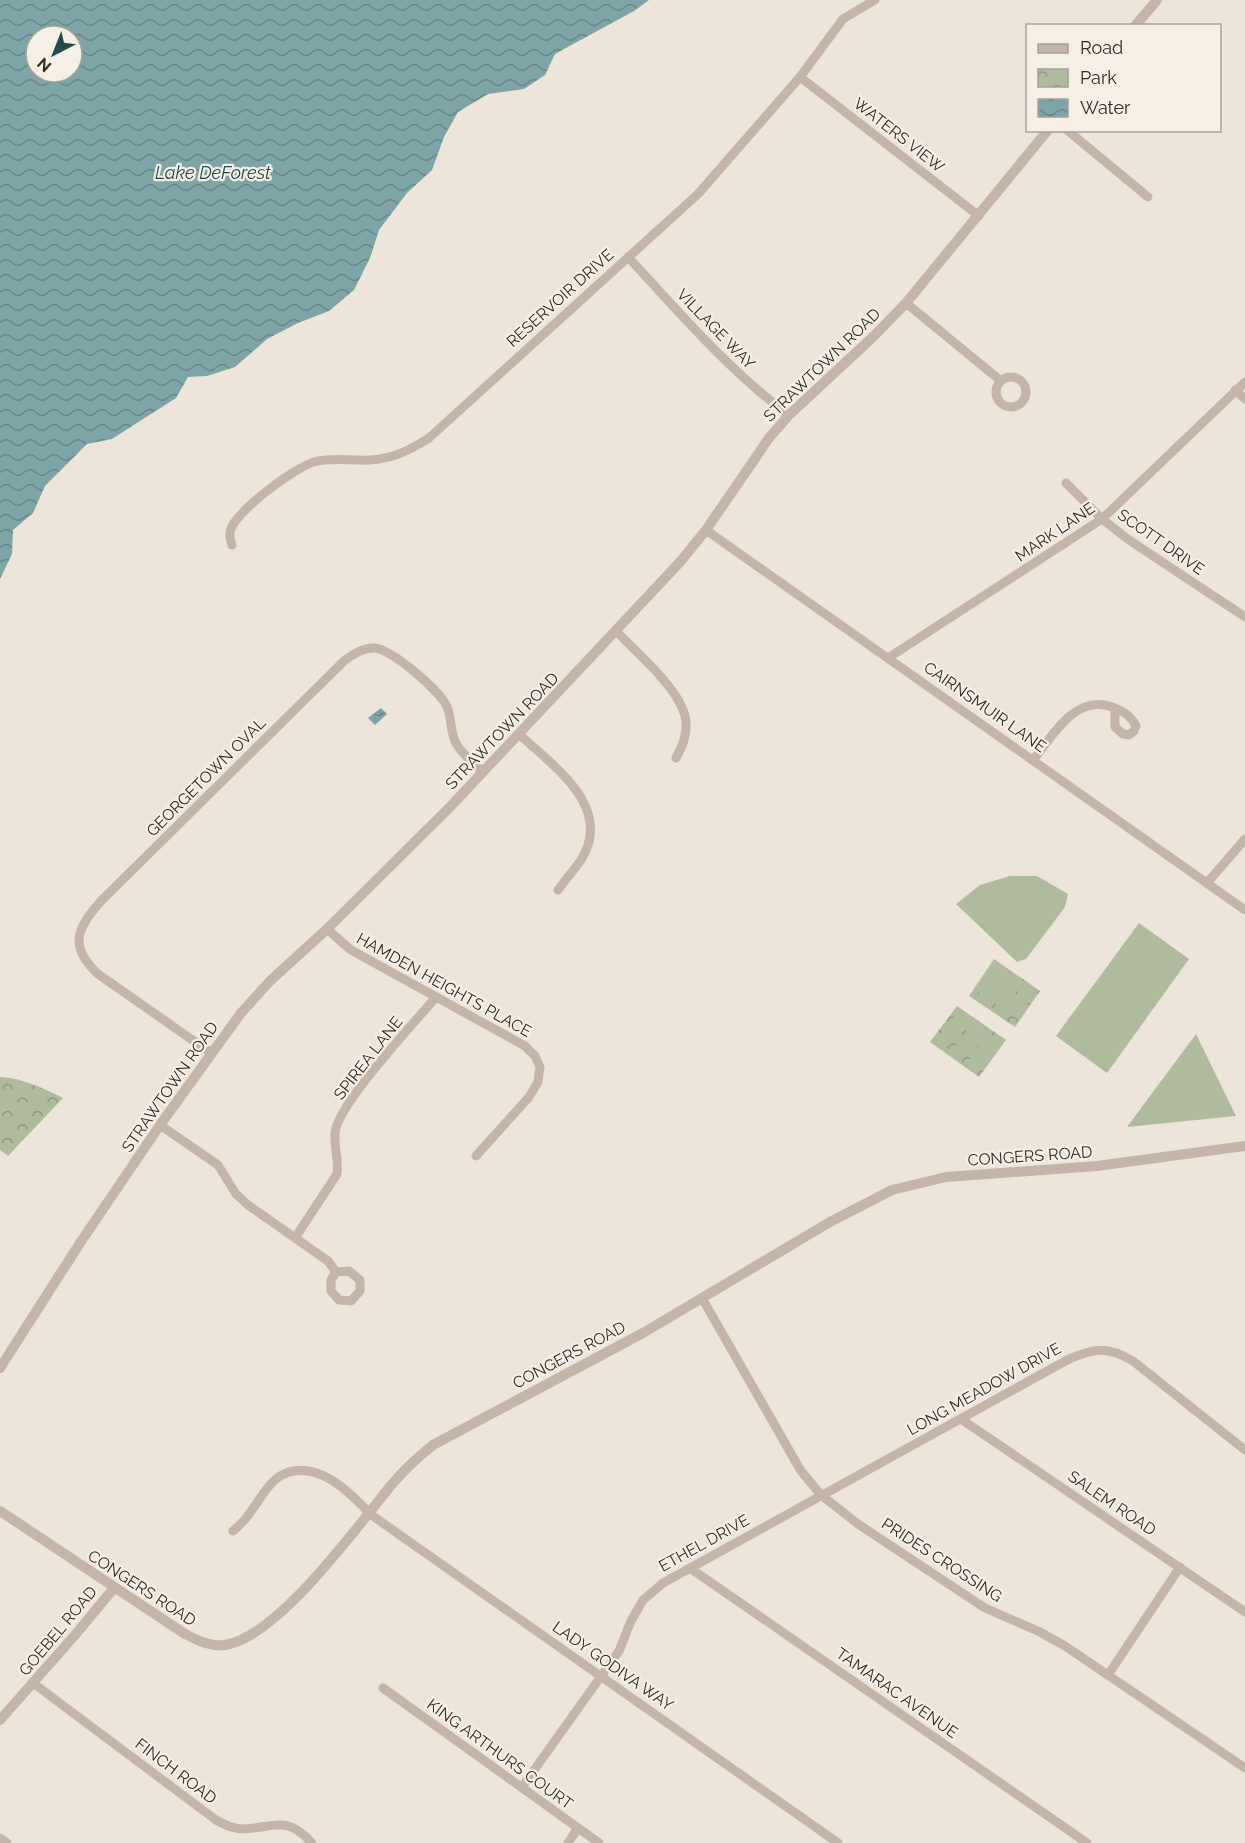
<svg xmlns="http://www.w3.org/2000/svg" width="1245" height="1843" font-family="Raleway,sans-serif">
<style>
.park{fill:url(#park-crowns)}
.garden{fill:#b0ba9d}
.water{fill:url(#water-waves);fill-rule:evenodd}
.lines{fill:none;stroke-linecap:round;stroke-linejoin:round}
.minor{stroke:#c4b5a8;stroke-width:9}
.tertiary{stroke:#c4b5a8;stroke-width:10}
.labels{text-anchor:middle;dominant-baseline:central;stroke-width:4.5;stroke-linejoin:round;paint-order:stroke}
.street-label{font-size:16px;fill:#322b27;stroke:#f6efe6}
.water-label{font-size:18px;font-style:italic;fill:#234a4d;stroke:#f6efe6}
</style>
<defs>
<pattern id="park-crowns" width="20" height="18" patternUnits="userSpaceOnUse" patternTransform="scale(1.5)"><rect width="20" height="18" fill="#b0ba9d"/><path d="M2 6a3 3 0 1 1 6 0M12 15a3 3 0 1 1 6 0" fill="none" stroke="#909780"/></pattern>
<pattern id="water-waves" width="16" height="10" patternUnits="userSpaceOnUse" patternTransform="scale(1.5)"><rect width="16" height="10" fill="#7da5a7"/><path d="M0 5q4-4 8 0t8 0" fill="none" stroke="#678788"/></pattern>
</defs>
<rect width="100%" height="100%" fill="#eee5da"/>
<!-- park -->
<g class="park">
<path d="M994 959 1040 991 1015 1027 969 996Z"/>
<path d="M957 1006 1006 1040 979 1077 930 1042Z"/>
<path d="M0 1077C22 1078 43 1088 63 1098L8 1156 0 1150Z"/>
</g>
<!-- garden -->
<g class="garden">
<path d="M1010 876H1037L1068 894 1065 907 1026 959 1017 962 956 904 980 885Z"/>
<path d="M1139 923 1189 959 1107 1073 1056 1036Z"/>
<path d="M995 967 1006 974 989 999 977 992Z"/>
<path d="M1008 976 1020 985 1003 1009 991 1001Z"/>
<path d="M1023 986 1034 994 1017 1019 1006 1011Z"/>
<path d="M956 1013 967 1022 949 1046 938 1038Z"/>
<path d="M971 1024 982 1032 965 1057 953 1049Z"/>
<path d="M1196 1034 1236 1116 1127 1127Z"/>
<path d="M986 1035 998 1043 980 1068 969 1060Z"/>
</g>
<!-- water -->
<g class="water">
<path d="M0 0H649L634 11 555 54 545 75 524 89 488 94 458 112 444 137 432 170 407 193 379 230 370 258 354 290 329 311 298 323 267 339 235 367 207 376 188 377 176 398 112 439 87 444 45 486 33 513 13 530 12 554 0 579ZM36 36H72V72H36Z"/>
<path d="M381 708 387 714 375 725 368 718Z"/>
</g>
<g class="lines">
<!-- minor -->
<g class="minor">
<path d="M800 77 979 216"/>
<path d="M1067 130 1148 197"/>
<path d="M628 257C679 312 728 370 789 415"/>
<path d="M906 303 1001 381"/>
<circle cx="1011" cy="392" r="15"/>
<path d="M1235 390 1245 399"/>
<path d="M1066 483 1102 519 1129 540 1245 617"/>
<path d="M706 530 1245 910"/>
<path d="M232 545C231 542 229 535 230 532 233 513 295 467 314 462 332 457 351 461 369 460 393 459 410 450 429 438L698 194 800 77 843 19 875 0"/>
<path d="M617 632C637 653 685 693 686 723 687 736 682 747 676 758"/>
<path d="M888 658 1102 519 1245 382"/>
<path d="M520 735C554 767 614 807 581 860 574 870 565 880 558 890"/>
<path d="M1034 759C1054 734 1076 692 1115 708 1124 712 1131 716 1136 726L1134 731 1129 735 1123 734 1115 727V708"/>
<path d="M1207 883 1245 839"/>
<path d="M327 929 351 950 525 1046 535 1056 540 1067 538 1082 529 1097 476 1156"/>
<path d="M211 1053 98 974C68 946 77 928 101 901L345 660C354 654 364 647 375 648 394 651 442 692 448 709 452 721 450 734 457 745 463 755 475 764 483 772"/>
<path d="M160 1125 218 1165 236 1194 248 1205 328 1261 336 1272 331 1280V1291L339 1300 351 1301 360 1291V1280L349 1271 336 1272"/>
<path d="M295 1238 337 1174C339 1160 334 1147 335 1133 337 1105 415 1022 436 997"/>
<path d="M702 1298 801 1471 821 1495 858 1524 985 1608 1040 1632 1065 1646 1245 1768"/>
<path d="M961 1419 1245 1612"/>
<path d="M233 1531C239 1526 245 1520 249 1514 259 1502 268 1482 282 1475 316 1458 350 1492 370 1514L838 1843"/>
<path d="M690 1568 1087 1843"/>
<path d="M1108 1675 1180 1567"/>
<path d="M33 1683 216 1820C225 1825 233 1829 243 1829 275 1828 285 1814 312 1843"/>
<path d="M383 1688 599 1843"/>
<path d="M522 1787 619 1651 631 1621 643 1600 663 1583 1069 1359C1095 1348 1108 1346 1133 1361L1245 1450"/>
<path d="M0 1838 7 1843"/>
<path d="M568 1843 578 1828"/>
</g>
<!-- tertiary -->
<g class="tertiary">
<path d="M1135 26 1157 0"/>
<path d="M0 1368 80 1243 160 1125 241 1013 270 981 327 929 450 807 680 562 706 530 769 438 789 415 874 336 906 303 1048 130"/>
<path d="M0 1511 185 1634C197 1640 210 1647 224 1645 277 1639 359 1524 393 1483 405 1469 418 1457 433 1445L643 1333 830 1222 892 1190 946 1177 1097 1166 1245 1146"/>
<path d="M0 1720 75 1635 114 1588"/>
</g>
</g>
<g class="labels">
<!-- street labels -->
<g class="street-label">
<text transform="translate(899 135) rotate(38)">WATERS VIEW</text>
<text transform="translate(560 298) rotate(-42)">RESERVOIR DRIVE</text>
<text transform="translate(716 329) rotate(46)">VILLAGE WAY</text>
<text transform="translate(822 365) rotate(-44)">STRAWTOWN ROAD</text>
<text transform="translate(1055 532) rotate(-34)">MARK LANE</text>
<text transform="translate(1161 542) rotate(35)">SCOTT DRIVE</text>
<text transform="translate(985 707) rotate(35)">CAIRNSMUIR LANE</text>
<text transform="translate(502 731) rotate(-46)">STRAWTOWN ROAD</text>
<text transform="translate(206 777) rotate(-45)">GEORGETOWN OVAL</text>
<text transform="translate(444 985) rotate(29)">HAMDEN HEIGHTS PLACE</text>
<text transform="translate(368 1058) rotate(-52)">SPIREA LANE</text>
<text transform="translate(170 1087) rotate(-55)">STRAWTOWN ROAD</text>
<text transform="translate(1030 1156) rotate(-4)">CONGERS ROAD</text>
<text transform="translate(569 1355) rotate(-28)">CONGERS ROAD</text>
<text transform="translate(984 1389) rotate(-29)">LONG MEADOW DRIVE</text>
<text transform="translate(1112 1503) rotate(34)">SALEM ROAD</text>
<text transform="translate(704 1543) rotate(-29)">ETHEL DRIVE</text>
<text transform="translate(942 1560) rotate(33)">PRIDES CROSSING</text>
<text transform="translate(142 1588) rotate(33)">CONGERS ROAD</text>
<text transform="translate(58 1631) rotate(-50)">GOEBEL ROAD</text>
<text transform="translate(613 1666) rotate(35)">LADY GODIVA WAY</text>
<text transform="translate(897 1693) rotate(35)">TAMARAC AVENUE</text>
<text transform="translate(500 1754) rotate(36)">KING ARTHURS COURT</text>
<text transform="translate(176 1771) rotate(37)">FINCH ROAD</text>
</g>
<!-- water labels -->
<g class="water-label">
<text x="213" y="172">Lake DeForest</text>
</g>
</g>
<!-- legend -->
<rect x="1026" y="24" width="195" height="108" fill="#f6efe6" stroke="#a8a19a" stroke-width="1.5"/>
<rect x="1038" y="44" width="30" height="9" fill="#c4b5a8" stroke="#a8a19a" stroke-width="1.5"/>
<text x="1080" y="54" font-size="18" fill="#322b27">Road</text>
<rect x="1038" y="69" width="30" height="18" fill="url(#park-crowns)" stroke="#a8a19a" stroke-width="1.5"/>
<text x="1080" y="84" font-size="18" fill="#322b27">Park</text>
<rect x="1038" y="99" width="30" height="18" fill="url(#water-waves)" stroke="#a8a19a" stroke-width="1.5"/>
<text x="1080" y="114" font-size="18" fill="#322b27">Water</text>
<!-- north arrow -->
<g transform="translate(54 54) rotate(222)"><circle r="28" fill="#f6efe6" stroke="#a8a19a" stroke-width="1.5"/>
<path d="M0-4.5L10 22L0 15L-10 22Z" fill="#234a4d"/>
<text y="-9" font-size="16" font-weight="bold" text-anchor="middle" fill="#322b27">N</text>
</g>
</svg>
